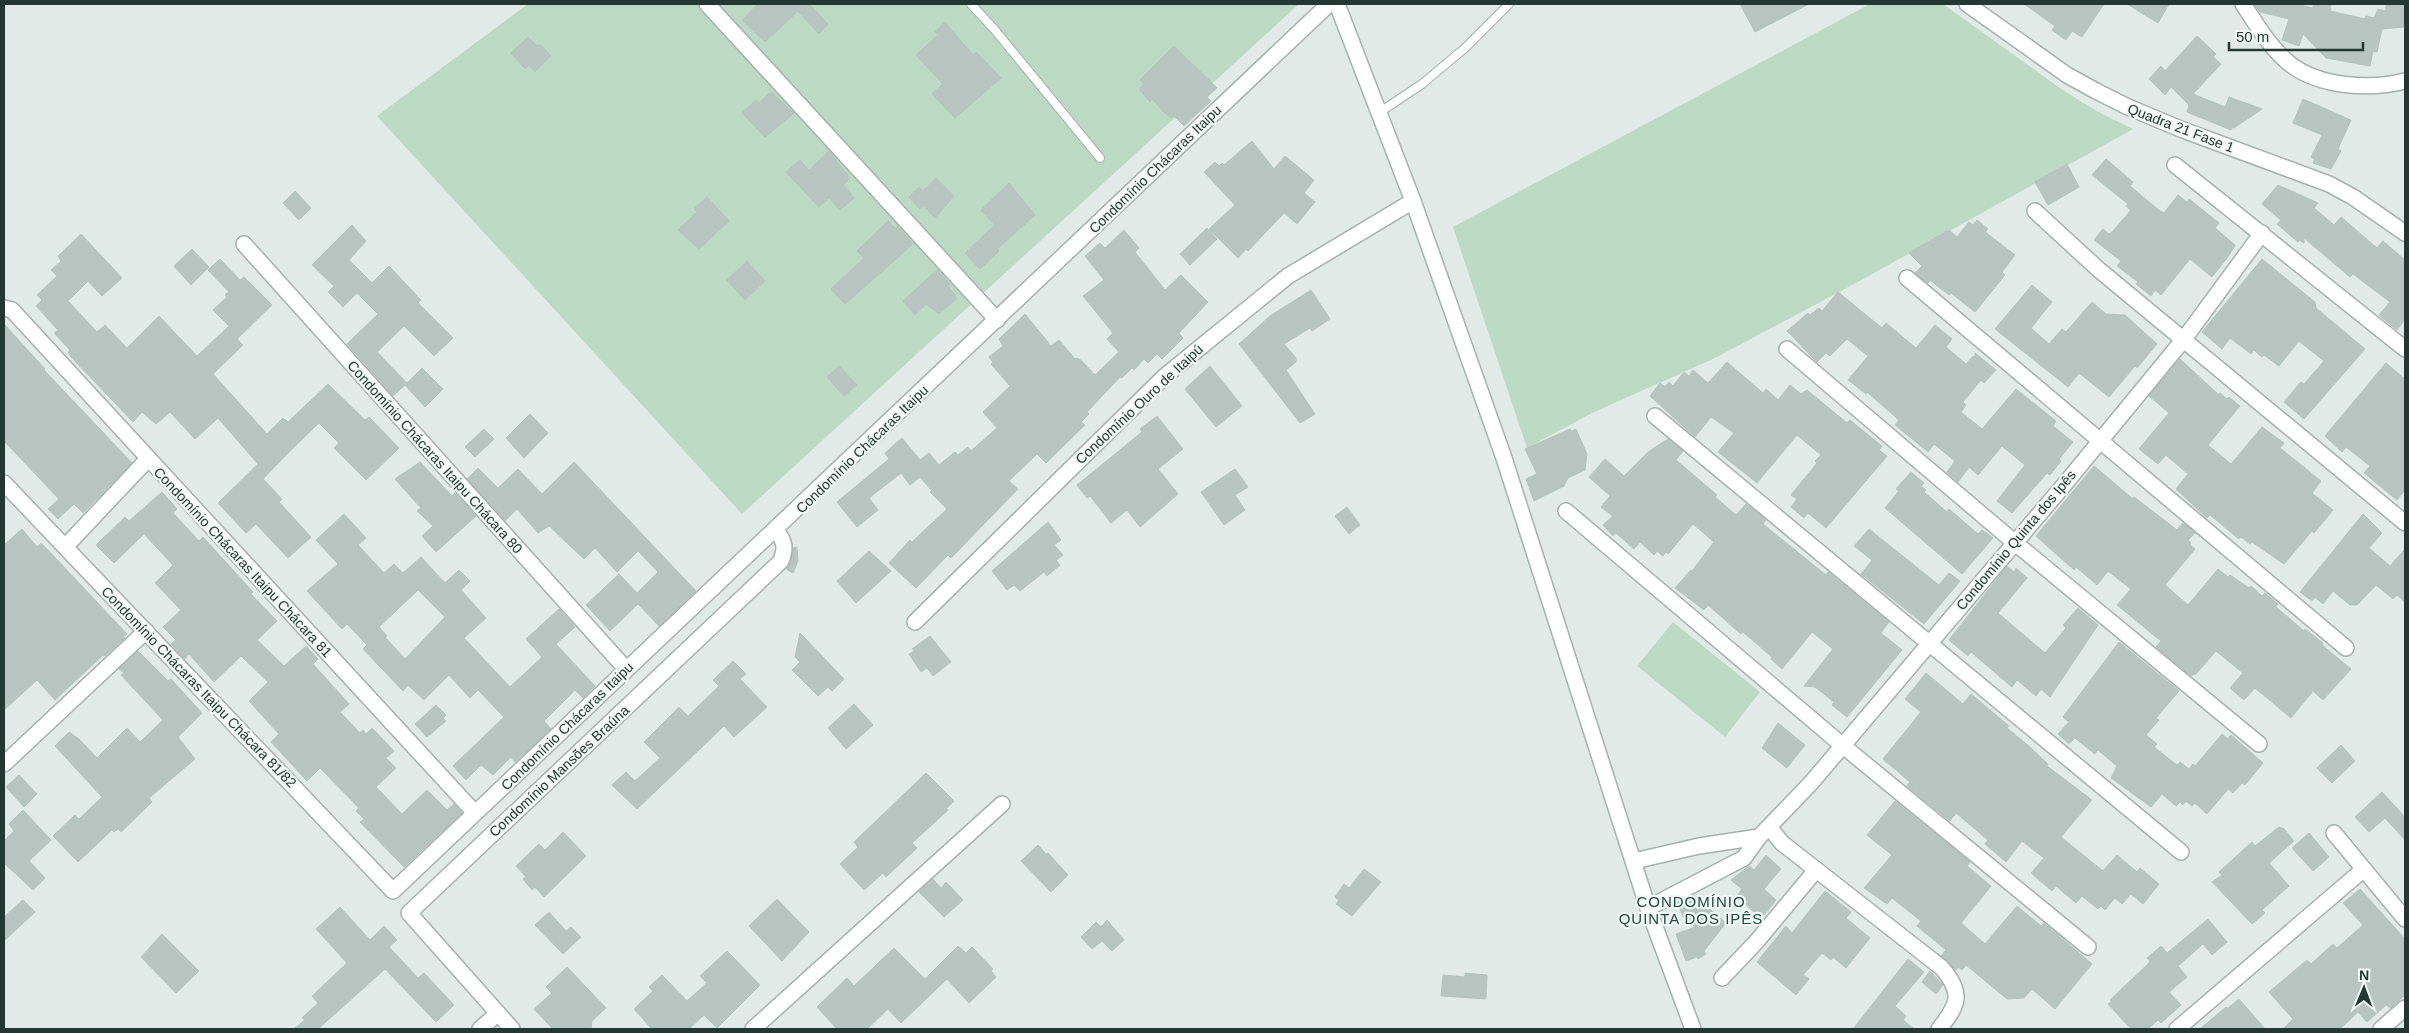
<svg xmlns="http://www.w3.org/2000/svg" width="2409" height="1033" font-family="Arial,sans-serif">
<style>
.green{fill:#bcd9c4}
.building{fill:#b7c4bf;stroke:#b4c3bd;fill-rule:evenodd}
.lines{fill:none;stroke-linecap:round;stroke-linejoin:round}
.lane-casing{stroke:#a4b1ad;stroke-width:10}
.street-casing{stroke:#a4b1ad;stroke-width:18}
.secondary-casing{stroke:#a1b4ad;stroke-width:18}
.lane{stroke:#fff;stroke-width:8}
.street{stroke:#fff;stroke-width:15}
.secondary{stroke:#fff;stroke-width:15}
.labels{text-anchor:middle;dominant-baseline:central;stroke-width:4.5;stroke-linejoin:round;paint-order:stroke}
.street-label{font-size:14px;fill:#233833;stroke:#f1f7f4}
.neighbourhood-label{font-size:15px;letter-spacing:1px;fill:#22483f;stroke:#f1f7f4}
</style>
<rect width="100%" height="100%" fill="#e1eae6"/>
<!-- green -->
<g class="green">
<path d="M528 4H1299L742 514 377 116Z"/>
<path d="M1870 4H1943L2064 91 2102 114 2133 129 1854 284 1713 359 1592 413 1527 448 1453 227Z"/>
<path d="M1673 622 1760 692 1725 737 1637 666Z"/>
</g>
<!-- building -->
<g class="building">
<path d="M758 4H809L828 24 819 34 798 11 765 42 742 20Z"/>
<path d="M1740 4H1809L1755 32Z"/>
<path d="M2024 4H2104L2082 37 2072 31 2066 40 2052 30 2055 26Z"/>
<path d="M2127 4H2169L2158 23Z"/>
<path d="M2254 4H2296L2313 8V5H2331L2330 11 2365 19 2366 16 2374 18 2378 9 2386 11V4H2405V27L2382 29 2377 52 2373 51 2370 66 2326 58 2303 34 2299 46 2282 40 2289 19 2260 12Z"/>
<path d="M945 22 973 55 976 52 1001 78 955 118 932 94 943 84 916 55 938 35 935 32Z"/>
<path d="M2197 36 2216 54 2213 57 2221 64 2193 94 2225 107 2229 97 2262 109 2234 128 2232 127 2231 130 2187 112 2189 105 2171 87 2165 95 2149 79 2161 66 2165 71Z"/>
<path d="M528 37 537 46 540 44 551 56 535 72 529 65 525 69 511 53Z"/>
<path d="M1174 46 1217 88 1207 97 1211 101 1184 126 1174 116 1171 118 1165 113 1152 99 1150 102 1139 89 1144 84 1140 80Z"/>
<path d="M771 92 794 113 765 137 742 113 756 100 759 103Z"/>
<path d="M2303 99 2351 120 2338 149 2341 151 2331 169 2313 163 2315 159 2311 157 2322 135 2293 123Z"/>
<path d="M1252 141 1274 169 1285 156 1314 180 1304 193 1315 202 1297 224 1284 213 1248 251 1246 249 1238 258 1209 229 1235 205 1204 172 1215 162 1219 166 1222 163 1224 165Z"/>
<path d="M829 151 850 178 843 185 854 198 840 210 829 198 819 207 786 172 800 160 809 170Z"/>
<path d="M2106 159 2133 182 2130 186 2160 211 2164 213 2178 195 2187 202 2189 199 2219 223 2215 228 2235 245 2228 257 2212 277 2190 259 2161 295 2155 290 2151 296 2136 284 2138 282 2117 266 2121 261 2094 240 2103 229 2109 234 2113 231 2131 210 2126 206 2128 204 2092 175Z"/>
<path d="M2067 164 2079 187 2048 205 2035 182Z"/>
<path d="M936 178 954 196 935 218 924 206 920 209 909 197 919 187 923 191Z"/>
<path d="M1009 183 1035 215 997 249 999 251 980 269 965 253 995 225 981 210Z"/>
<path d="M2278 185 2318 203 2314 208 2334 225 2341 217 2377 248 2383 241 2405 260V319L2397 330 2379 315 2390 302 2353 274 2350 277 2304 238V243L2299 240 2298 242 2277 224 2281 220 2262 204Z"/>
<path d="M295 191 311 208 299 220 283 203Z"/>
<path d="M707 197 729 221 699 249 678 230 697 212 694 209Z"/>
<path d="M1977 220 1988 229 1985 232 2015 255 2002 272 2005 275 1975 312 1951 293 1949 295 1930 280 1928 283 1915 273 1922 266 1909 253 1949 230 1957 237 1969 222 1973 225Z"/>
<path d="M888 221 895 228 897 226 913 244 845 304 831 289 864 258 857 251Z"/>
<path d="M352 225 366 241 349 260 372 283 389 266 421 300 418 303 453 338 434 356 404 326 377 352 407 383 422 368 443 389 425 407 405 385 393 396 347 344 378 314 357 293 343 307 328 292 334 286 312 265Z"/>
<path d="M1207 228 1217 239 1190 265 1180 254Z"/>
<path d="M1124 230 1139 248 1135 252 1165 290 1181 275 1208 302 1179 333 1183 338 1162 359 1157 354 1148 363 1144 359 1134 370 1132 368 1122 378 1120 377 1087 412 1089 414 1081 422 1085 425 1046 463 1037 454 1009 481 1018 489 951 558 948 555 916 588 889 563 910 540 912 542 947 509 930 492 932 491 920 477 910 485 901 473 869 498 878 510 857 527 837 502 889 459 885 453 902 438 920 460 929 453 939 465 955 452 958 455 968 447 971 451 997 428 983 412 1010 386 991 364 993 362 989 357 1003 346 999 339 1025 314 1051 346 1059 340 1075 359 1077 358 1082 361 1095 375 1119 352 1107 339 1113 333 1083 296 1104 280 1085 256 1100 243 1105 248Z"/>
<path d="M81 234 122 278 102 296 88 281 68 301 97 332 105 325 127 348 159 316 197 356 229 326 213 310 227 297 225 295 229 292 208 270 220 259 240 280 244 277 272 305 237 339 243 345 213 374 267 434 283 418 288 422 328 384 365 420 369 417 399 448 366 480 334 448 339 443 319 423 288 453 263 479 282 499 279 502 311 537 288 558 256 524 246 533 218 503 258 464 218 418 195 439 170 412 156 424 142 412 133 422 71 357 68 352 70 350 54 333 58 330 36 306 42 300 37 295 57 276 51 270 61 261 58 256Z"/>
<path d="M192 249 209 267 191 285 174 266Z"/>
<path d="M2262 259 2315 302 2316 308 2365 349 2304 419 2284 402 2301 382 2304 384 2324 361 2299 341 2279 366 2264 355 2262 357 2254 350 2251 354 2230 338 2222 349 2202 332Z"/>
<path d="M747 261 765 281 745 300 727 280Z"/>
<path d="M937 270 950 284 948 286 957 298 939 314 926 304 915 315 903 301Z"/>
<path d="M2032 285 2052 302 2031 328 2049 344 2062 329 2066 332 2092 302 2106 314 2125 315 2157 344 2137 368 2135 366 2109 397 2079 373 2068 387 1995 329Z"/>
<path d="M1311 290 1330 319 1312 331 1310 328 1284 344 1296 358V362L1286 370 1315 414 1300 423 1239 344 1270 316Z"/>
<path d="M1838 292 1882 328 1886 323 1916 348 1935 325 1952 339 1946 347 1966 364 1973 356 1975 357V353L1996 370 1984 383 1981 380 1963 402 1966 405 1961 412 1982 429 2016 389 2056 421 2053 426 2073 442 2059 459 2061 461 2050 475 2047 473 2012 513 1997 501 2025 465 2002 446 1978 475 1969 467 1958 482 1947 472 1955 461 1934 444 1928 452 1895 425 1899 420 1867 392 1866 394 1848 380 1868 356 1847 339 1830 356 1826 353 1817 362 1787 331 1808 313 1810 315 1819 308 1822 311Z"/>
<path d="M4 324 45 369 44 370 132 463 83 513 74 504 58 519 48 509 59 499 4 441Z"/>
<path d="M2180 359 2219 395 2220 393 2227 399 2229 397 2240 406 2208 445 2231 464 2262 427 2284 443 2280 448 2321 481 2312 493 2333 510 2314 533 2312 531 2284 564 2252 542 2250 544 2241 537 2239 539 2210 515 2207 518 2176 489 2188 474 2166 455 2158 464 2139 449 2169 413 2149 396Z"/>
<path d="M1727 362 1763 393 1766 389 1778 400 1790 385 1801 394 1807 390 1847 423 1850 420 1882 446 1879 450 1887 456 1826 528 1808 513 1804 518 1791 507 1797 499 1791 495 1817 463 1815 461 1821 455 1797 435 1757 483 1718 452 1734 433 1711 417 1695 437 1650 396 1660 383 1665 387 1669 382 1673 386 1684 372 1689 376 1693 370 1708 383Z"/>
<path d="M2386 363 2405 379V490L2397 500 2364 473 2370 466 2346 447 2342 452 2325 436Z"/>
<path d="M839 366 857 385 844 396 827 377Z"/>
<path d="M1210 366 1242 406 1216 427 1185 389Z"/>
<path d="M530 414 548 433 524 458 506 438Z"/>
<path d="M1157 416 1183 449 1158 469 1178 494 1140 527 1127 510 1111 523 1090 496 1087 498 1077 485 1142 432 1140 429Z"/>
<path d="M484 429 494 439 475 457 465 447Z"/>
<path d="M1570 429 1572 431 1576 429 1587 454 1585 470 1568 478 1564 486 1534 501 1526 479 1537 474 1525 449Z"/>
<path d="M1668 439 1683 451 1676 460 1717 495 1715 497 1736 515 1746 504 1766 520 1763 524 1826 575 1828 572 1889 622 1881 633 1902 650 1847 717 1832 705 1834 702 1815 687 1804 686 1833 649 1812 632 1782 669 1771 659 1772 657 1743 632 1741 634 1708 605 1704 610 1675 588 1691 570 1692 571 1714 542 1693 524 1668 554 1666 552 1663 556 1657 551 1654 555 1640 542 1634 549 1616 533 1613 536 1603 525 1613 516 1601 507 1610 496 1589 477 1605 459 1624 476 1648 452Z"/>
<path d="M420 462 452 496 455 493 476 516 436 552 422 536 433 526 417 511 421 508 395 479Z"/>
<path d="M574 462 696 591 659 626 638 604 610 631 586 605 619 574 637 593 658 572 638 551 617 572 595 548 584 559 549 526 538 533 517 509 505 521 467 479 478 468 498 488 518 469 542 494Z"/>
<path d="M2094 466 2133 499 2134 497 2177 530 2183 523 2195 533 2188 540 2191 543 2190 545 2195 549 2165 585 2188 605 2218 569 2228 577 2230 575 2249 588 2251 586 2262 596 2265 593 2278 604 2276 607 2304 631 2305 629 2323 643 2322 645 2351 669 2323 700 2313 691 2291 718 2255 688 2244 700 2230 688 2243 673 2216 651 2195 675 2194 674 2191 676 2156 647 2161 641 2117 605 2131 589 2108 571 2097 585 2076 567 2074 570 2036 536Z"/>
<path d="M1235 469 1248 487 1235 495 1245 510 1224 525 1201 492Z"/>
<path d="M1911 472 1924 483 1921 486 1926 490 1924 492 1947 512 1949 509 1978 534 1982 530 1993 538 1962 574 1885 508 1899 491 1896 489Z"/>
<path d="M162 492 177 509 173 513 199 541 203 537 253 592 251 594 277 621 257 640 284 666 306 646 318 659 313 664 349 704 340 712 360 733 363 730 366 734 372 728 394 751 386 758 396 768 376 787 402 814 427 790 447 810 454 804 462 813 404 867 360 822 364 819 356 811 359 808 320 768 307 781 271 742 279 734 249 701 268 682 241 656 214 682 189 654 185 659 171 644 176 640 163 627 181 610 155 583 173 565 144 534 114 563 96 545 125 517 129 521Z"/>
<path d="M1347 507 1360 525 1349 534 1335 516Z"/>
<path d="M344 514 366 538 358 545 384 573 394 564 403 573 421 557 445 583 459 570 470 581 461 590 486 618 464 638 510 687 542 657 526 639 559 609 575 627 556 644 595 686 583 698 575 690 544 721 551 729 515 762 511 757 493 775 481 765 466 780 453 766 504 717 478 690 470 698 449 675 424 700 408 685 403 691 363 649 367 645 347 624 342 629 307 591 338 564 316 540ZM418 590 445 617 405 659 385 637 387 636 379 627Z"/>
<path d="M2363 514 2382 533 2369 548 2390 566 2405 549V602L2397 595 2393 599 2376 585 2357 605H2350L2333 591 2323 604 2315 597 2312 601 2300 592Z"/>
<path d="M1048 522 1061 540 1054 545 1063 555 1056 560 1060 565 1047 576 1044 572 1020 591 1014 585 1007 590 992 571Z"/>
<path d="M22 529 37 547 41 543 48 550 127 634 123 636 125 638 105 656 103 655 55 700 37 680 4 710V545Z"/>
<path d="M1869 529 1939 585 1949 573 1960 581 1924 624 1861 574 1872 560 1854 546Z"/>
<path d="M797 547 798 561 793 573 786 569 791 559 793 548Z"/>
<path d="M869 551 891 571 856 603 837 581Z"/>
<path d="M2007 566 2014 572 2016 568 2027 578 1998 613 2045 653 2066 628 2063 625 2078 608 2098 625 2050 697 2041 689 2036 696 2017 680 2012 687 1971 652 1968 656 1949 640Z"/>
<path d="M800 633 844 679 832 691 828 687 818 696 792 670 800 662 795 657Z"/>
<path d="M930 636 951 662 933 676 927 668 921 672 909 654 914 651 912 649Z"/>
<path d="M2119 642 2179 691 2156 718 2159 720 2146 735 2157 744 2154 747 2177 765 2180 762 2189 769 2193 764 2195 766 2222 734 2228 739 2231 735 2263 763 2245 785 2242 783 2233 793 2228 789 2207 814 2195 803 2192 806 2186 801 2183 805 2180 802 2176 806 2162 794 2151 807 2111 778 2117 766 2098 750 2095 754 2075 738 2069 744 2058 734 2069 722 2063 717Z"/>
<path d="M138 651 168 681 171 679 202 713 178 737 195 759 149 798 152 802 121 832 118 829 114 832 112 830 78 862 53 836 75 815 79 819 102 797 55 746 69 732 79 739 97 758 127 728 140 742 163 720 121 675 124 673 119 669Z"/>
<path d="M733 661 746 674 740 679 767 707 734 737 724 726 637 809 612 785 626 772 635 781 660 758 644 742 679 707 688 716 719 686 713 680Z"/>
<path d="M1926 673 1963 704 1971 694 2009 726 2007 728 2030 747 2048 764 2047 766 2092 800 2061 837 2103 871 2117 855 2137 872 2140 868 2159 884 2143 904 2131 894 2122 904 2115 898 2105 910 2101 906 2098 909 2082 896 2076 903 2056 886 2052 891 2031 873 2044 858 2022 841 2006 862 1985 844 1988 840 1956 813 1950 821 1907 786 1910 782 1883 759 1921 712 1905 699Z"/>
<path d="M854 704 873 725 846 749 828 728Z"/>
<path d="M436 705 446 715 443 718 446 721 427 737 415 724Z"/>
<path d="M1778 723 1805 745 1787 768 1762 748Z"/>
<path d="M2341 745 2355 761 2332 783 2317 768Z"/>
<path d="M926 773 954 801 946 809 948 810 912 843 917 848 886 877 883 873 864 890 840 864 858 847 854 842Z"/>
<path d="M19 775 37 794 24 807 6 787Z"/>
<path d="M2382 792 2405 817V840L2385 818 2369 832 2355 817Z"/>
<path d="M1895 801 1970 862 1967 866 1991 886 1961 923 1985 944 2017 906 2041 926 2044 923 2092 964 2055 1009 2032 989 2024 998 2007 999 1966 965 1962 970 1958 967 1956 970 1941 956 1946 950 1917 926 1921 921 1892 898 1887 904 1864 888 1892 855 1867 835Z"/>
<path d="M23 810 51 840 29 861 45 878 33 890 4 863V841L14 831 9 824Z"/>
<path d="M2279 827 2284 829 2294 841 2269 863 2289 886 2262 910 2265 913 2252 924 2212 882 2222 875 2219 872 2252 842 2255 846Z"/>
<path d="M563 832 586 856 544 897 535 887 532 890 523 879 526 877 516 866 539 844 545 850Z"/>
<path d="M2309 833 2329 857 2313 871 2292 848Z"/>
<path d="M1038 845 1046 854 1048 853 1068 875 1051 892 1021 861Z"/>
<path d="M1766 855 1781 869 1764 889 1776 900 1761 919 1737 896 1742 889 1731 880 1749 866 1754 870Z"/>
<path d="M1364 869 1381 882 1352 916 1336 904 1339 900 1335 897 1344 884 1349 888Z"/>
<path d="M933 879 941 888 946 882 963 900 944 917 919 892Z"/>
<path d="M2360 889 2405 939V995L2391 1008 2386 1005 2367 1022 2358 1012 2340 1029H2283L2293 1019 2269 992 2307 960 2311 964 2333 944 2337 948 2363 925 2343 903Z"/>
<path d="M1825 891 1851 912 1846 918 1870 938 1846 968 1833 957 1831 960 1822 953 1803 975 1809 979 1796 995 1757 962 1786 926 1792 933Z"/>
<path d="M1694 895 1726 923 1704 951 1706 954 1698 959 1697 957 1686 961 1676 934 1695 927 1683 917 1678 903Z"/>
<path d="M777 899 809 932 782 961 749 926Z"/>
<path d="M23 900 35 912 4 941V917Z"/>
<path d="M340 907 370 940 384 926 397 940 389 947 418 978 424 973 454 1005 436 1022 385 969 318 1029H294L305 1020 302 1018 318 1003 312 996 347 963 316 929Z"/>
<path d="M549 912 566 931 571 927 581 937 563 954 535 925Z"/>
<path d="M2208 919 2227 942 2212 955 2203 944 2178 966 2187 977 2169 992 2181 1005 2161 1023 2158 1020 2148 1029H2131L2108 1004 2112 1001 2110 1000 2148 964 2150 961 2147 958 2161 946 2167 953Z"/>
<path d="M1107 920 1124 940 1112 951 1102 941 1092 949 1081 937 1096 922 1101 927Z"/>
<path d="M162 934 199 971 176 993 141 957Z"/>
<path d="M958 946 966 953 972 947 993 969 991 971 996 977 969 1003 947 979 901 1023 888 1009 867 1029H837L817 1007 847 978 854 986 894 948 925 979Z"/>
<path d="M727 951 760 985 717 1028 704 1015 689 1029H652L634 1009 653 991 649 987 662 975 687 1001 707 983 700 976Z"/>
<path d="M1908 959 1924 972 1895 1006 1906 1016 1903 1020 1914 1029H1853Z"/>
<path d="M567 967 606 1008 592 1021 591 1029H553L534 1009 552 993 546 987Z"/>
<path d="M1930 971 1943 985 1936 994 1922 982Z"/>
<path d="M1465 973 1487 975 1486 999 1441 996 1443 975 1465 977Z"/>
<path d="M2239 999 2265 1029H2200L2226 1007 2228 1008Z"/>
</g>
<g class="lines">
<!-- lane casing -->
<g class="lane-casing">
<g id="lane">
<path d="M971 4 994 29 1100 158"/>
<path d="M1380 112 1422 84 1465 48 1509 4"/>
</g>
</g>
<!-- street casing -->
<g class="street-casing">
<g id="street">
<path d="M707 4 997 320"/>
<path d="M1967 4 2067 75 2096 91 2128 107 2183 130 2329 184 2353 197 2405 233"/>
<path d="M2243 4C2257 25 2270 48 2290 64 2320 87 2370 90 2405 81"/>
<path d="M2175 165 2405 349"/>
<path d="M2035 211 2098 269 2405 523"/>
<path d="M244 244 626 669"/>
<path d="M1907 278 2346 648"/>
<path d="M4 308 12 310 475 813"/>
<path d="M1787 349 2014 542 2259 744"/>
<path d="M1655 416 2181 852"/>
<path d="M4 483 393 891 1329 4"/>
<path d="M1566 511 1842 745 2088 947"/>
<path d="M65 547 148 459"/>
<path d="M915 622 1165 376 1288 276 1413 201"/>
<path d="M4 764 146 631"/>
<path d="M1769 827 1782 843 1942 968C1964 994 1958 1005 1939 1029"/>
<path d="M2334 833 2405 919"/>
<path d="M1634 861 1699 846 1759 837"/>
<path d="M1648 908 1744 858 1759 837 1811 783 2064 485 2184 339 2262 233"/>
<path d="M1722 978 1757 941 1816 870"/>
<path d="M480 1029 497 1014"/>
<path d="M512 1029 409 913 781 561C786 548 785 541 776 531"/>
<path d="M753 1029 1002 804"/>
<path d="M2177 1029 2364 869"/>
<path d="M2381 1029 2405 1008"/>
</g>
</g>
<!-- secondary casing -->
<g class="secondary-casing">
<path id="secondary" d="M1337 4 1413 201 1504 458 1648 908 1693 1029"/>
</g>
<!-- lane -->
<use href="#lane" class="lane"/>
<!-- street -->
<use href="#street" class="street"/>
<!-- secondary -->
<use href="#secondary" class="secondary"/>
</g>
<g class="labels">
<!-- street labels -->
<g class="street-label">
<text transform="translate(2181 128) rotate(21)">Quadra 21 Fase 1</text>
<text transform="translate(1155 169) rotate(-44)">Condomínio Chácaras Itaipu</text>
<text transform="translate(1139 404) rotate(-43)">Condomínio Ouro de Itaipú</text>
<text transform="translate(862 449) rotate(-44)">Condomínio Chácaras Itaipu</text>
<text transform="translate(435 457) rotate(48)">Condomínio Chácaras Itaipu Chácara 80</text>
<text transform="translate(2016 540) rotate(-50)">Condomínio Quinta dos Ipês</text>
<text transform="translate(243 562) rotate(47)">Condomínio Chácaras Itaipu Chácara 81</text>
<text transform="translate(199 687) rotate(46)">Condomínio Chácaras Itaipu Chácara 81/82</text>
<text transform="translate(567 726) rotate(-44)">Condomínio Chácaras Itaipu</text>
<text transform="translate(559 771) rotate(-43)">Condomínio Mansões Braúna</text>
</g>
<!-- neighbourhood labels -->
<g class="neighbourhood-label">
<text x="1691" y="901">CONDOMÍNIO<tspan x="1691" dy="17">QUINTA DOS IPÊS</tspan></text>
</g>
</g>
<!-- border -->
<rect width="2409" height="1033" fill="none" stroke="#233833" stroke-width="10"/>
<!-- north arrow -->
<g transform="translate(2364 988) rotate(1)" stroke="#f1f7f4" stroke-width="4" paint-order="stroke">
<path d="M0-4L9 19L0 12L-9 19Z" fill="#233833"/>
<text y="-8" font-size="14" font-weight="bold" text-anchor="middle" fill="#233833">N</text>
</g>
<!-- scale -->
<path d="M2229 42v8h134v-8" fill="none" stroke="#233833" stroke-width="2.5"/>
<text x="2236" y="42" font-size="15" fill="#233833" stroke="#f1f7f4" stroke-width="4" paint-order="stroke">50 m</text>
</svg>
